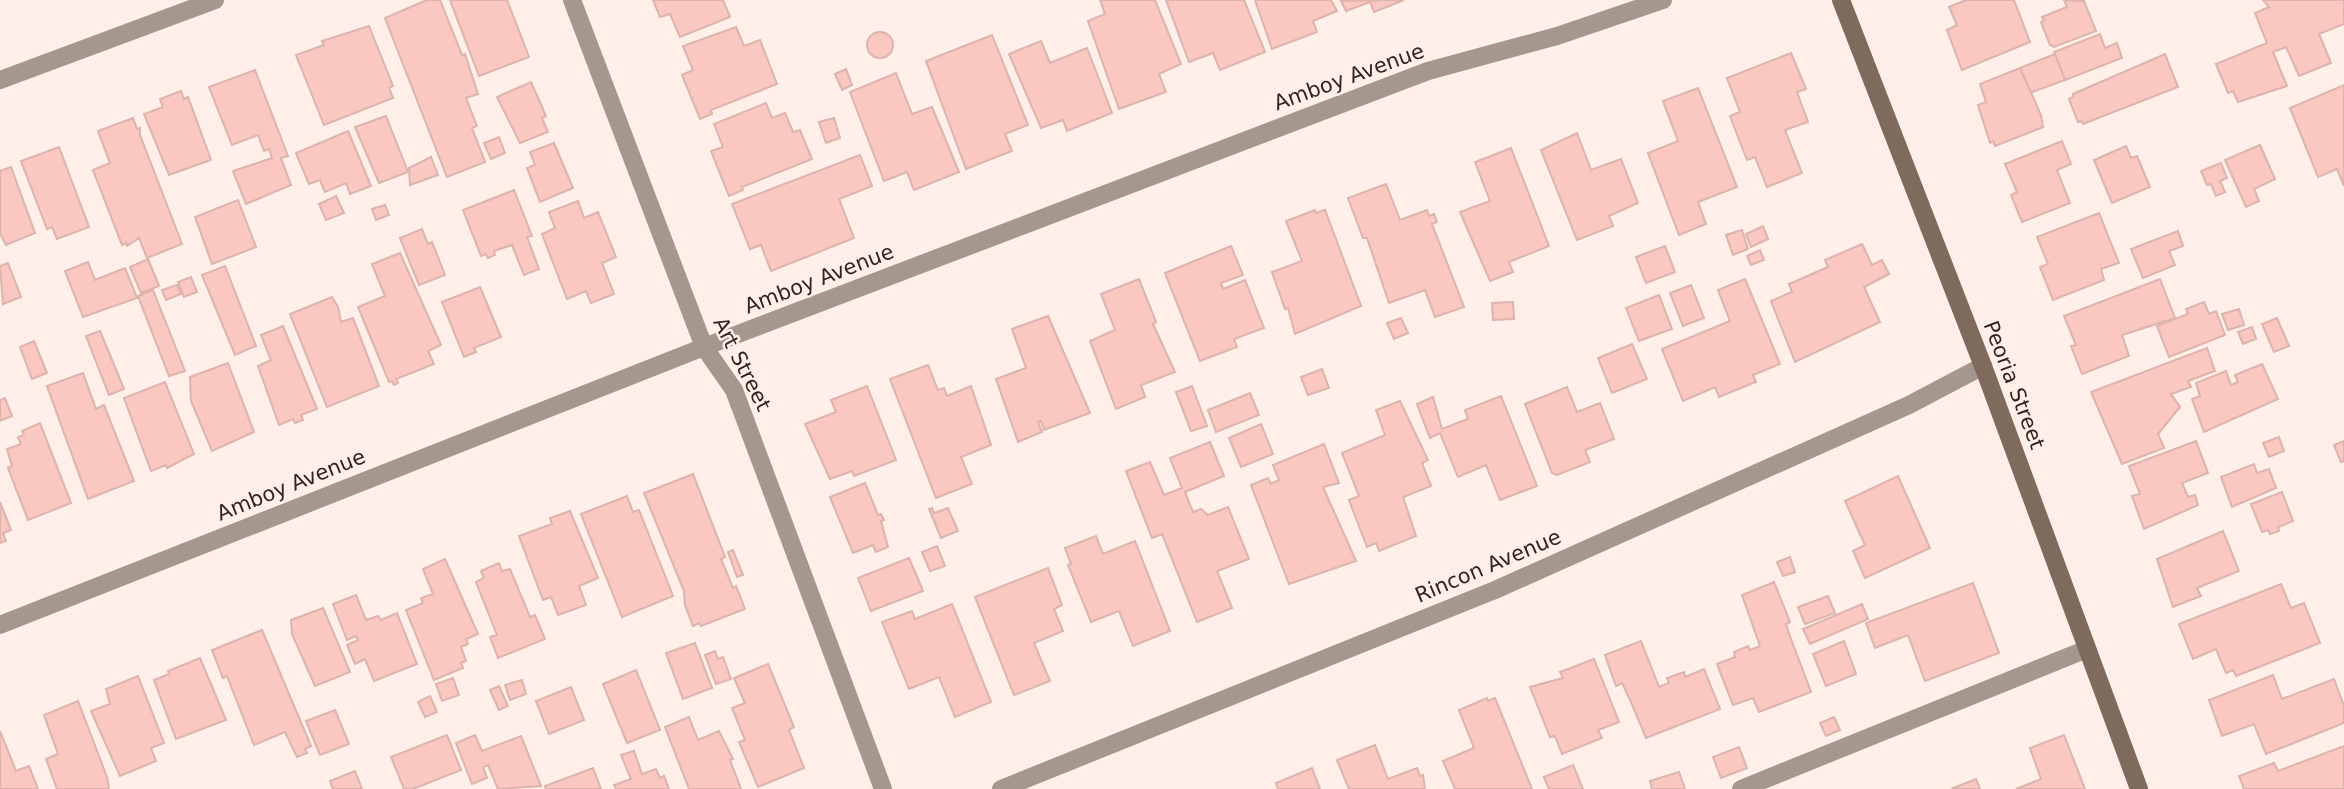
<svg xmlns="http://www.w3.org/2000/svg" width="2344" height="789" font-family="'DejaVu Sans',sans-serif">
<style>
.building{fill:#fac8c1;stroke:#dcb3ad;stroke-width:2}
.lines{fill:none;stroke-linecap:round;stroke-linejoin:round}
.lane{stroke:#a5968e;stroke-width:18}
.street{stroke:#a5968e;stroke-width:18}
.secondary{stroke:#7f6a5e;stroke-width:18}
.labels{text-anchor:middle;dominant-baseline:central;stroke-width:5;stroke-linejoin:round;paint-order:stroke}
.street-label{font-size:21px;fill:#31241d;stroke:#ffefe8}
</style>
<rect width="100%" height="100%" fill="#ffefe8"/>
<!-- building -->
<g class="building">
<path d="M427 0H440L462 55 465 54 478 94 466 98 477 126 472 128 485 162 447 177 385 18Z"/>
<path d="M450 0H507L529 57 479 76Z"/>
<path d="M653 0H723L730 17 680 37 670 14 660 17Z"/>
<path d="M1100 0H1155L1181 64 1159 74 1166 92 1119 109 1088 21 1105 14Z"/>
<path d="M1166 0H1244L1265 52 1220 70 1213 53 1189 62Z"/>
<path d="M1255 0H1331L1337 11 1313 21 1317 32 1272 49Z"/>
<path d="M1404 0 1374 12 1370 2 1346 11 1341 1Z"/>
<path d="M1966 0H2014L2030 42 1962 70 1947 30 1957 25 1949 7Z"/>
<path d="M2064 0 2084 1 2096 31 2054 47 2050 45 2041 22 2044 21 2042 17 2067 7Z"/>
<path d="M2263 0H2344V24L2319 34 2331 63 2299 76 2286 47 2273 52 2287 86 2238 102 2233 91 2228 93 2216 64 2267 43 2255 13 2269 7Z"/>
<path d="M369 26 393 86 389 88 393 98 324 125 296 55 324 45 322 41Z"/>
<path d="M736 27 744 46 760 40 777 84 711 110 712 114 700 119 682 75 693 70 683 46Z"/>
<circle cx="880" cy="45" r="13"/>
<path d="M2100 34 2105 48 2117 43 2122 58 2065 80 2054 52Z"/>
<path d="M992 35 1028 125 1005 134 1012 151 966 169 926 61Z"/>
<path d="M1041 41 1050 63 1087 48 1112 113 1067 131 1063 120 1041 128 1009 54Z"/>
<path d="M1791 53 1806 89 1797 92 1808 122 1785 130 1802 173 1767 187 1755 157 1747 160 1730 116 1740 112 1727 78Z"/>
<path d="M2055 54 2065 80 2030 93 2020 68Z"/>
<path d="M2165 54 2178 87 2083 124 2082 121 2078 122 2069 99 2073 97V94Z"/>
<path d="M2020 68 2041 115 2043 127 1995 146 1993 141 1990 143 1978 105 1986 102 1980 84Z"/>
<path d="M846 69 852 85 842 90 835 74Z"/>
<path d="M255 70 288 156 281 158 291 185 246 204 233 171 272 158 269 149 264 151 258 135 232 145 209 87Z"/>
<path d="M896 73 912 114 932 107 959 172 914 190 907 172 884 181 850 92Z"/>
<path d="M531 82 546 116 542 118 548 132 520 143 497 97Z"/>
<path d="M2344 85V186L2337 169 2318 177 2290 108Z"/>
<path d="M1698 88 1737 187 1698 202 1706 224 1679 235 1648 153 1678 141 1663 101Z"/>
<path d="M181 91 184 99 188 97 211 160 169 175 144 114 163 107 160 99Z"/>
<path d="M766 103 772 118 785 113 793 132 800 130 812 159 742 187 743 190 729 196 711 151 723 147 714 124Z"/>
<path d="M386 116 408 172 379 183 355 127Z"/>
<path d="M133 118 137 129 140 128V135L182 244 147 258 139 238 127 246 126 243 122 245 93 170 110 163 98 131Z"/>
<path d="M834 118 840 138 826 143 819 122Z"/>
<path d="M348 131 371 186 350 194 346 183 325 192 320 180 309 184 296 153Z"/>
<path d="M1577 133 1591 170 1621 159 1638 203 1609 216 1613 226 1577 240 1541 150Z"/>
<path d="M499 137 505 153 491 159 484 143Z"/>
<path d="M2062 141 2071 164 2057 170 2070 203 2022 222 2011 195 2017 192 2005 164Z"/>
<path d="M554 143 573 188 540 202 527 168 535 165 530 152Z"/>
<path d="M2260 145 2275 179 2254 189 2259 201 2246 207 2225 160Z"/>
<path d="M2126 146 2131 158 2137 156 2150 187 2112 203 2094 160Z"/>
<path d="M59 147 89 227 57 239 52 227 47 229 21 161Z"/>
<path d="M1511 148 1549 246 1509 262 1513 272 1490 281 1460 212 1490 201 1475 162Z"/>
<path d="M860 155 872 186 839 199 854 238 771 271 761 245 750 249 732 204Z"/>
<path d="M431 157 438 175 410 185 409 168Z"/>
<path d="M2221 163 2227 178 2220 181 2225 192 2216 196 2211 184 2207 185 2201 171Z"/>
<path d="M11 167 35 233 6 245 0 233V171Z"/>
<path d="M1386 184 1400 220 1427 210 1429 216 1434 214 1437 222 1432 224 1464 307 1435 317 1425 290 1389 303 1367 238H1363L1348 198Z"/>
<path d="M514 190 532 236 527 237 539 269 524 275 512 245 494 251 495 255 488 258 486 254 481 256 463 210Z"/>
<path d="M336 196 344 213 326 220 319 204Z"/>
<path d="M238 200 256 247 212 264 195 217Z"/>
<path d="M578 201 584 218 598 212 616 257 602 263 614 294 591 303 586 291 567 299 542 234 555 228 549 212Z"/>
<path d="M385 205 389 215 376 220 372 209Z"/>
<path d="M1315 210 1316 213 1325 210 1361 306 1295 334 1288 308 1285 309 1272 272 1302 261 1286 221Z"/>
<path d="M2099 213 2119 263 2101 269 2104 280 2053 300 2040 267 2048 264 2037 237Z"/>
<path d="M1763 226 1768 239 1751 247 1746 234Z"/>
<path d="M422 229 428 244 432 242 445 275 419 285 400 238Z"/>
<path d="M1742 230 1748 249 1733 255 1726 235Z"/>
<path d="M2178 231 2183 246 2169 251 2175 265 2143 278 2131 249Z"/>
<path d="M1862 244 1872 265 1882 260 1889 274 1864 287 1880 322 1795 362 1771 301 1792 292 1789 284 1828 267 1825 260Z"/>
<path d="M1231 246 1243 275 1221 283 1223 289 1245 280 1264 328 1234 339 1237 347 1200 361 1165 273Z"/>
<path d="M1665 246 1675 272 1646 283 1636 257Z"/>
<path d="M1760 250 1764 260 1751 265 1747 256Z"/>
<path d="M400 253 441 345 428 351 434 364 396 379 398 383 394 385 392 381 389 382 358 307 385 296 372 264Z"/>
<path d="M148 259 159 286 141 293 130 267Z"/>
<path d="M88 262 95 280 125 268 137 298 83 317 65 271Z"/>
<path d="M8 263 21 297 3 304 0 266Z"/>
<path d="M225 266 256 346 235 355 202 275Z"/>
<path d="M191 277 197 292 184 297 178 282Z"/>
<path d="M1139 279 1156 322 1153 324 1175 372 1141 385 1145 397 1116 409 1090 341 1115 330 1101 294Z"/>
<path d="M1745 279 1780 364 1753 375 1756 382 1719 397 1715 387 1683 401 1662 349 1730 321 1718 290Z"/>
<path d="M2160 279 2175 318 2122 335 2129 356 2082 374 2071 346 2076 345 2064 316Z"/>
<path d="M177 285 181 294 166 300 162 290Z"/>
<path d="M1691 285 1704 318 1683 326 1670 293Z"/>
<path d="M480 287 501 337 474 348 476 352 464 357 442 302Z"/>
<path d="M153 290 185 371 169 376 138 296Z"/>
<path d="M1659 295 1672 329 1639 341 1626 308Z"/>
<path d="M332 297 338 307 341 322 353 318 379 386 327 407 290 314Z"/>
<path d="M1513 302 1514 319 1493 320 1492 303Z"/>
<path d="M2204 302 2209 314 2216 311 2225 335 2169 357 2157 326 2188 314 2186 309Z"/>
<path d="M2239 309 2244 325 2228 330 2222 314Z"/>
<path d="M1048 316 1090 413 1044 430 1041 421 1038 422 1042 432 1018 442 996 379 1026 368 1012 329Z"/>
<path d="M1401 318 1408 333 1394 339 1387 323Z"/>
<path d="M2277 318 2289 346 2274 352 2262 324Z"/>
<path d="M283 326 317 409 301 415 303 420 295 423 293 419 279 425 258 366 271 360 261 335Z"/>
<path d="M2252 327 2256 339 2243 344 2238 332Z"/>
<path d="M100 331 124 389 109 395 86 336Z"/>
<path d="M34 341 47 373 32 379 20 347Z"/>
<path d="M1632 344 1647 379 1612 393 1598 358Z"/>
<path d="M2207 348 2215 371 2188 381 2191 387 2171 394 2180 407 2158 434 2164 448 2122 464 2091 392Z"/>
<path d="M228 363 254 432 212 451 191 401 190 377Z"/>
<path d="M2262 364 2278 399 2204 432 2192 399 2200 396 2196 383 2226 371 2231 385 2238 382 2235 375Z"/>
<path d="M928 365 938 390 944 388 947 396 971 386 991 445 961 457 972 484 936 498 890 379Z"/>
<path d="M1322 369 1329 388 1308 395 1301 377Z"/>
<path d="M83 373 96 409 104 405 134 481 88 499 47 386Z"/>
<path d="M165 382 194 454 167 468 166 465 151 471 124 398Z"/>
<path d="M867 386 896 460 854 476 852 471 830 479 805 424 836 412 831 400Z"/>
<path d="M1192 386 1207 426 1191 431 1176 392Z"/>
<path d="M1567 387 1577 412 1600 403 1614 439 1585 450 1590 462 1557 475 1552 473 1525 404Z"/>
<path d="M1250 393 1259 415 1216 432 1208 410Z"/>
<path d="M1501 396 1537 486 1500 500 1486 465 1458 477 1440 433 1430 438 1417 404 1433 397 1442 429 1468 419 1465 410Z"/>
<path d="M5 398 12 416 0 421V400Z"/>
<path d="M1400 401 1428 460 1422 463 1431 486 1403 497 1416 536 1379 551 1376 543 1367 547 1349 500 1359 496 1342 453 1385 435 1376 410Z"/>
<path d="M40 423 71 503 28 520 8 468 12 466 7 449 21 444 18 437 24 435 22 431Z"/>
<path d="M1261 424 1273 454 1241 467 1229 438Z"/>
<path d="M2279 437 2284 451 2269 457 2263 443Z"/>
<path d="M2196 441 2208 473 2182 483 2188 497 2195 495 2198 505 2144 529 2132 496 2140 494 2129 466Z"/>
<path d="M2344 441V461L2341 462 2334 445Z"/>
<path d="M1210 442 1224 476 1185 492 1193 512 1201 509 1208 515 1228 507 1249 559 1217 571 1232 608 1197 622 1162 534 1152 538 1126 471 1150 462 1164 495 1182 488 1170 458Z"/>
<path d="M1324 444 1339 483 1323 487 1356 561 1289 584 1251 485 1268 478 1271 484 1279 480 1273 465Z"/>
<path d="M2254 464 2257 473 2269 469 2276 488 2232 507 2221 477Z"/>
<path d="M693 474 725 557 721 559 733 588 736 586 745 609 701 626 699 623 693 626 685 605 684 591 644 493Z"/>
<path d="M1898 476 1930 548 1865 578 1853 551 1865 545 1845 501Z"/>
<path d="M865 483 878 515 881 514 884 520 881 521 888 547 876 552 873 545 853 553 830 497Z"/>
<path d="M2282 492 2293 521 2278 527 2279 531 2270 534 2268 530 2262 532 2251 504Z"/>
<path d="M627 496 633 512 639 510 673 596 622 617 581 514Z"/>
<path d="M0 502 11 530 3 533 6 541 0 543Z"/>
<path d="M932 508 934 513 948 508 958 531 941 538 929 509Z"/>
<path d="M570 511 598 578 579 586 586 605 558 615 551 597 543 600 519 536 552 524 550 518Z"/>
<path d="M2223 531 2239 571 2197 588 2201 596 2173 607 2157 559Z"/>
<path d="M1096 536 1103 554 1135 541 1170 631 1133 646 1119 611 1091 622 1068 565 1071 564 1065 548Z"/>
<path d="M937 546 945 566 930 571 922 552Z"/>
<path d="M733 550 743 575 737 577 728 552Z"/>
<path d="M1790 557 1795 572 1783 576 1777 562Z"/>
<path d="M909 558 923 591 871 611 858 578Z"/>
<path d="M445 559 478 634 466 639 468 644 461 647 466 661 461 663 463 668 434 680 406 610 423 603 421 598 433 594 423 569Z"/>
<path d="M499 563 502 571 510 569 530 617 535 615 545 639 498 658 490 637 497 635 476 582 484 578 481 571Z"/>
<path d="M1048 568 1062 605 1054 609 1063 631 1034 643 1050 681 1014 695 975 597Z"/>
<path d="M1774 582 1790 622 1786 624 1791 639 1811 692 1759 712 1753 698 1733 705 1717 664 1735 657 1734 652 1748 646 1750 650 1760 646 1742 595Z"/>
<path d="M1973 583 1999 653 1925 681 1908 635 1875 648 1866 623Z"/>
<path d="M2281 584 2291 608 2304 603 2320 643 2236 676 2233 670 2226 673 2216 649 2193 659 2179 624Z"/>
<path d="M356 595 366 620 378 616 381 620 397 613 417 664 374 681 365 659 355 664 347 645 358 640 356 636 347 640 333 604Z"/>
<path d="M1828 596 1835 613 1805 624 1798 607Z"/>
<path d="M952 604 991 702 955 717 939 677 909 689 882 622 912 611 915 619Z"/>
<path d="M1862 604 1868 619 1810 644 1803 629Z"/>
<path d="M323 608 350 672 315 686 292 634 291 620Z"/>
<path d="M262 630 311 746 305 749 307 753 297 757 285 732 254 745 227 676 223 678 212 650Z"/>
<path d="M1641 641 1659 687 1669 683 1667 678 1684 672 1685 677 1704 669 1720 709 1646 738 1631 702 1622 683 1616 686 1605 655Z"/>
<path d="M1844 641 1856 674 1826 686 1813 654Z"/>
<path d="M695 643 712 688 683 699 666 653Z"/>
<path d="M715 651 718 659 723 657 731 679 716 684 705 655Z"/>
<path d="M200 658 226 720 176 739 154 680 169 674 168 671Z"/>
<path d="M1594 659 1619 722 1598 730 1602 738 1562 754 1555 736 1550 737 1530 687 1563 678 1560 672Z"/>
<path d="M768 664 794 727 789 730 804 768 758 787 739 742 745 740 732 708 745 703 734 678Z"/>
<path d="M636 670 660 730 627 743 603 684Z"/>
<path d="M2273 675 2282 699 2334 679 2344 706V723L2266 754 2254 724 2222 736 2209 700Z"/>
<path d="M138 676 164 743 151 748 156 761 120 776 91 711 110 704 106 689Z"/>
<path d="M453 678 459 695 442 701 436 684Z"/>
<path d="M522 680 526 694 510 700 505 685Z"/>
<path d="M499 686 508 706 499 710 490 690Z"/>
<path d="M571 687 584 720 549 734 536 701Z"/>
<path d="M430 696 437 712 425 717 418 702Z"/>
<path d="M1487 698 1488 701 1495 698 1532 789H1455L1443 761 1474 748 1459 710Z"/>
<path d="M78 701 107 777 109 789H57L46 759 58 754 44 715Z"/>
<path d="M335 710 349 744 320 755 306 721Z"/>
<path d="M689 717 698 740 719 731 733 759 730 760 741 789H689L665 727Z"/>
<path d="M1834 717 1840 730 1826 736 1820 723Z"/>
<path d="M0 731 16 771 29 766 38 789H0Z"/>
<path d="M447 735 461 770 413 789H404L391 757Z"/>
<path d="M475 735 482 751 521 736 541 786 498 789 488 765 483 767 487 778 472 784 456 743Z"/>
<path d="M2064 735 2085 789H2016L2041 779 2030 748Z"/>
<path d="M1375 745 1388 779 1417 768 1420 776 1423 775 1425 789H1349L1337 760Z"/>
<path d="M2344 746V789H2244L2239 776 2274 763 2278 771Z"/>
<path d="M1739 747 1747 768 1721 778 1713 757Z"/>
<path d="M634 751 642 774 656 769 660 778 664 776 669 789H616L614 785 631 779 621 755Z"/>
<path d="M1573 765 1583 789H1549L1544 777Z"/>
<path d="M593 768 601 789H546L545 786Z"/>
<path d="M1312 768 1320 789H1278L1276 783Z"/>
<path d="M355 771 362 789H333L330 781Z"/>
<path d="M1679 772 1685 789H1652L1650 781Z"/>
<path d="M1976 779 1980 789H1951Z"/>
</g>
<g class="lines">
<!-- lane -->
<path class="lane" d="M1741 789 2087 649"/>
<!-- street -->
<g class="street">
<path d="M572 0 704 347 734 390 883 789"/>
<path d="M0 80 215 0"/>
<path d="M0 625 704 347 1428 71 1557 36 1663 0"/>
<path d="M1001 789 1495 590 1909 405 1983 366"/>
</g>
<!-- secondary -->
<path class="secondary" d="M1841 0 1983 366 2139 789"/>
</g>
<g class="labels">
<!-- street labels -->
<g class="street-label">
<text transform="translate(1349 77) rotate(-20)">Amboy Avenue</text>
<text transform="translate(819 279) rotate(-21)">Amboy Avenue</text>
<text transform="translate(742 364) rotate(63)">Art Street</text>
<text transform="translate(2014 385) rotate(69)">Peoria Street</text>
<text transform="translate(291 485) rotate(-22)">Amboy Avenue</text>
<text transform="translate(1488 566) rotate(-23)">Rincon Avenue</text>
</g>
</g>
</svg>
